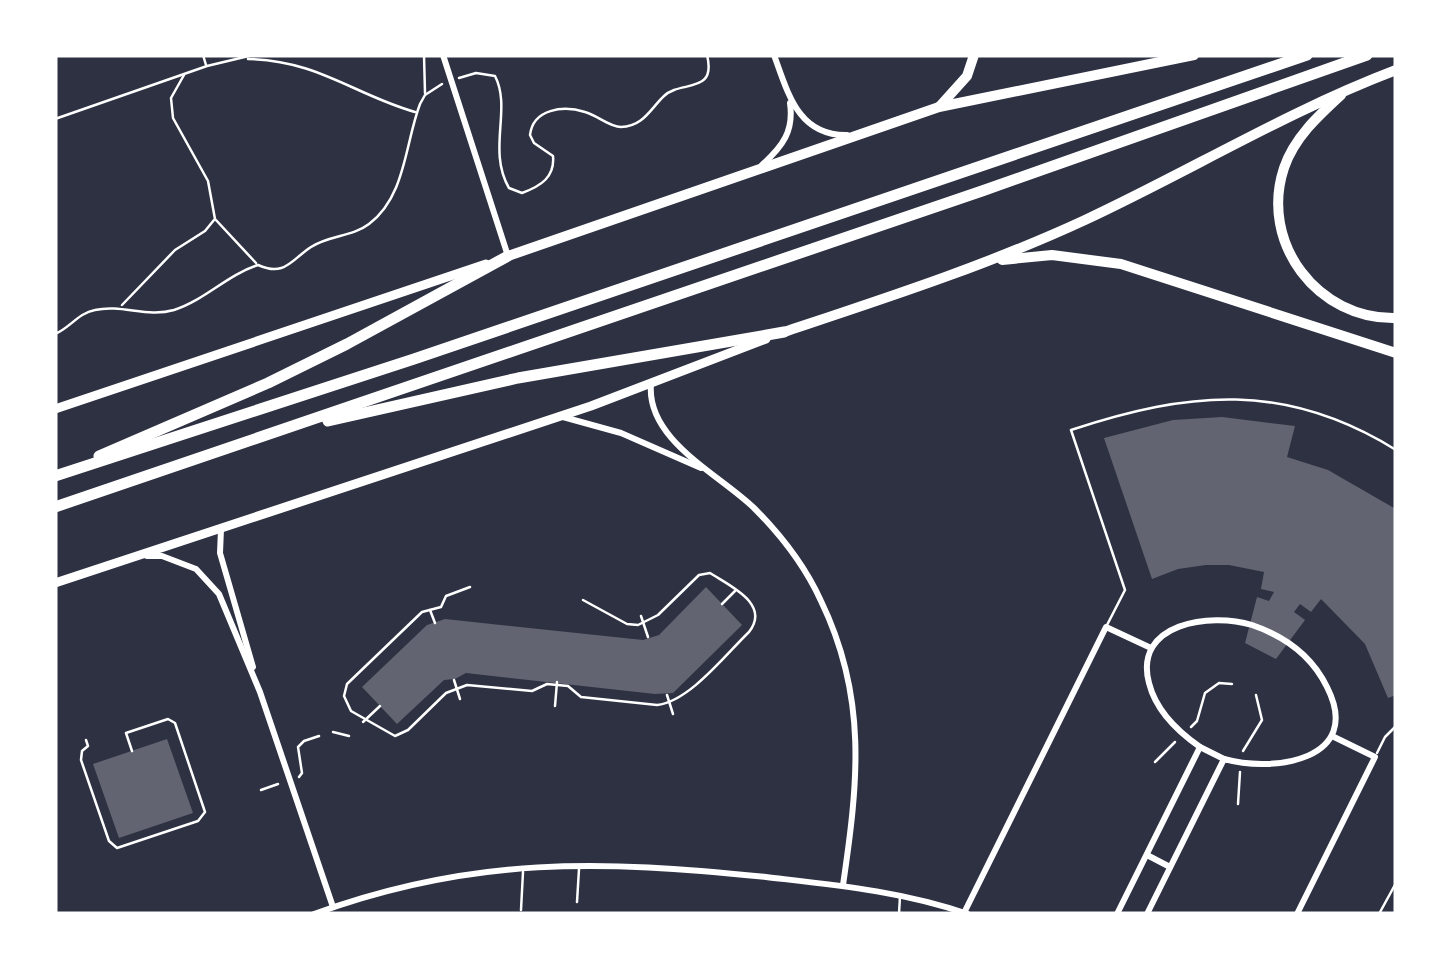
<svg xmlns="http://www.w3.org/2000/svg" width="1451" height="969" font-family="Montserrat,sans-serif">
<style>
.building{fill:#626471}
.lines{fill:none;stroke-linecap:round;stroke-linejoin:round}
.path{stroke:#fff;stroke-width:2.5}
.service{stroke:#fff;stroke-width:2.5}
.minor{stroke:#fff;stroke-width:6}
.secondary{stroke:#fff;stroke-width:9}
.primary{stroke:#fff;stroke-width:10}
.motorway{stroke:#fff;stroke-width:11}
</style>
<rect width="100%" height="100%" fill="#2d3142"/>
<!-- building -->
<g class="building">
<path d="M1222 417 1295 426 1287 457 1328 470 1394 508 1396 506V695L1388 698 1365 644 1321 599 1311 612 1300 604 1294 612 1305 620 1276 659 1245 643 1257 597 1269 601 1274 592 1261 589 1264 572 1229 565H1206L1178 569 1152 579 1104 438 1173 420Z"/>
<path d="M706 587 742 625 673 693 655 694 466 673 455 679 444 680 397 724 362 687 427 625 445 619 643 640 659 635Z"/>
<path d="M167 739 193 813 119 838 93 764Z"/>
</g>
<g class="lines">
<!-- path -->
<g class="path">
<path d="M203 55 206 65"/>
<path d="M424 55 425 93"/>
<path d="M248 59C317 60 355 95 415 112"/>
<path d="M184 75 171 98 173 118 208 181 215 219 256 263"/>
<path d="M459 78 476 73 495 76C512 109 487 150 509 188L522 193C541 186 555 177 553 156L534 143 530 135C533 109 563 105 585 112 597 115 609 127 621 127 643 127 651 108 664 96 680 80 717 95 707 55"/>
<path d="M55 119 207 66 253 55"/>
<path d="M122 305 175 250 205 231 214 220"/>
<path d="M55 334C70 328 78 313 95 310 122 304 147 318 174 310 205 300 227 275 258 265 285 277 291 260 311 247 329 235 352 237 369 224 406 196 405 143 420 104L425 95 442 84"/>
<path d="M470 587 446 596 441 607 422 612 347 684 344 696 351 711 395 736 408 730 446 693 467 685 532 691 547 684 568 686 581 697 657 705C689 702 726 654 749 632 771 604 730 586 710 573L699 575 658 615 638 625 627 624 583 600"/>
<path d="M722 604 735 591"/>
<path d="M430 610 435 623"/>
<path d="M641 616 648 637"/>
<path d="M454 680 460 699"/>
<path d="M667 695 673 714"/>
<path d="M555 706 557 682"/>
<path d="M363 722 380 706"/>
<path d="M1191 727 1197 721 1205 693 1219 683 1232 684"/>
<path d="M333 732 349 736"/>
<path d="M86 740 88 746 82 751 81 760 109 841 117 848 198 821 205 812 175 723 168 719 126 733 132 751"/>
<path d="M1243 751 1262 720 1256 695"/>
<path d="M1155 762 1175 742"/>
<path d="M299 777 302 773 298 747 304 741 319 736"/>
<path d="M261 790 278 784"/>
<path d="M1238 804 1240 772"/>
</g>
<!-- service -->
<g class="service">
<path d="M1106 627 1125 590 1071 430C1189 391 1285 381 1396 450"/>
<path d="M1377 753 1385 737 1396 726"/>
<path d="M577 902 579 869"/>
<path d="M521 910 523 872"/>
<path d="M899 914 900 896"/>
<path d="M1379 914 1396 883"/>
</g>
<!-- minor -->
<g class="minor">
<path d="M443 55 508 256"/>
<path d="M774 55C788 93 798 136 847 135"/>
<path d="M762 165C783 146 794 131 790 103"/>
<path d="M651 384C646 440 719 474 754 508 781 535 805 566 821 601 868 698 858 783 843 885"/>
<path d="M563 417 621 433 701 468"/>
<path d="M221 529 220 553 253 667"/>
<path d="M147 556H162L196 569 219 594 260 692 333 907"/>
<path d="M1200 747 1224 759"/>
<path d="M1147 855 1170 867"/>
<path d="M964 913 1106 627 1151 648"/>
<path d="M314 914C472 856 602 860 766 877 835 885 901 891 968 914"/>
<path d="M1117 914 1200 747C1177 731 1156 711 1149 683 1133 623 1211 612 1252 625 1284 636 1312 656 1327 687 1364 760 1274 773 1224 759L1147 914"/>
<path d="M1297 914 1375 757 1332 736"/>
</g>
<!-- secondary -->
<g class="secondary">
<path d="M55 409 486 264"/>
<path d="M55 583 591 406 766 339"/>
</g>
<!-- primary -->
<g class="primary">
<path d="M1341 95C1318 116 1294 138 1284 168 1259 243 1318 320 1396 318"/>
<path d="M940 106 967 76 974 55"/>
<path d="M508 256 939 107 1194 55"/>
<path d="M1002 260 1052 255 1121 264 1396 353"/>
<path d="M784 332C886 298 988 265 1085 220 1190 171 1288 111 1396 70"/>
</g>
<!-- motorway -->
<g class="motorway">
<path d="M328 421 518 378 784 332"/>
<path d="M99 456 268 383 347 344 508 256"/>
<path d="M55 476 414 359 1307 55"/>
<path d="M55 507 982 191 1367 55"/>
</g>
</g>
<!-- border -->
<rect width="1451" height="969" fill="none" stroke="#ffffff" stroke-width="115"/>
</svg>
